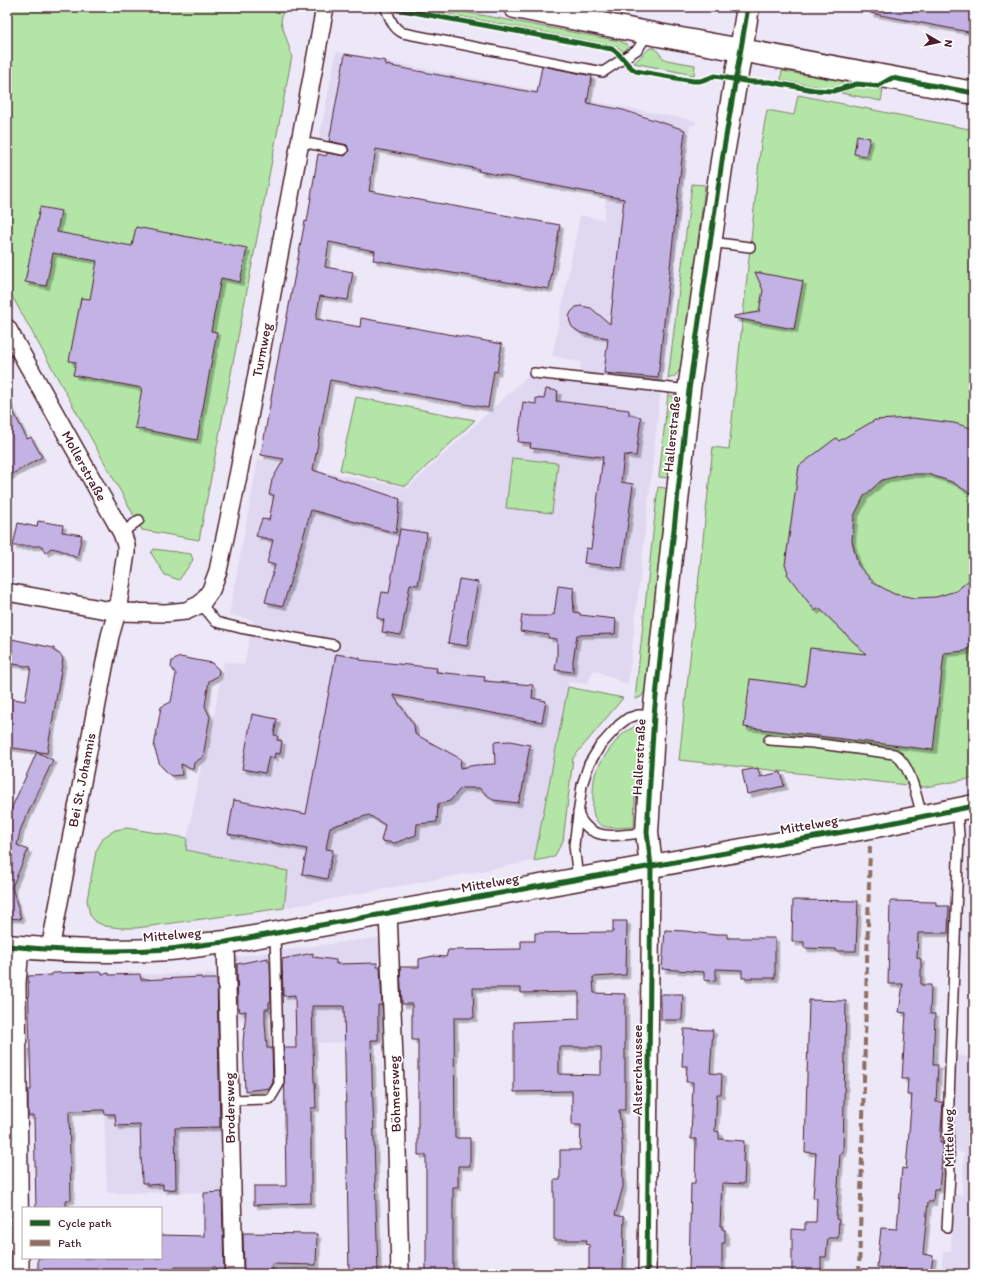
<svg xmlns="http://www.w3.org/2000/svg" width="981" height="1281" font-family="Itim,sans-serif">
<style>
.built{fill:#e0d8f1}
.green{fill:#b2e5a6;stroke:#7e8268}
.building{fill:#c2b3e4;stroke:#4a1f2b;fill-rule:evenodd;filter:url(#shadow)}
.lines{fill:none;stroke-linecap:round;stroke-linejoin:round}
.service-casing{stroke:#4a1f2b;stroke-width:12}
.minor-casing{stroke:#4a1f2b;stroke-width:20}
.tertiary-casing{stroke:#4a1f2b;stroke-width:25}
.secondary-casing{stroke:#4a1f2b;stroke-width:25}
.service{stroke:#fff;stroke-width:9}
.minor{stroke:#fff;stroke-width:17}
.tertiary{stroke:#fff;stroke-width:22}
.secondary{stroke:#fff;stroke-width:22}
.quiet{stroke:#8d6e63;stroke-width:4;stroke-dasharray:8 4;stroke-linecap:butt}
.cycleway-casing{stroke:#fff;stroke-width:8}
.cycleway{stroke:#1b5e20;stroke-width:5}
.labels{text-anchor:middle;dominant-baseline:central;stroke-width:3.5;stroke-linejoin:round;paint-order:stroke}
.street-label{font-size:14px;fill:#4a1f2b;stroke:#fff}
</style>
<defs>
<filter id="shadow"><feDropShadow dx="3.5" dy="3.5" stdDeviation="0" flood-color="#0004"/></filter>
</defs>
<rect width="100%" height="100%" fill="#ede8f7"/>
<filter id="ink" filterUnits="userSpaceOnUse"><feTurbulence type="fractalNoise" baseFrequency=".025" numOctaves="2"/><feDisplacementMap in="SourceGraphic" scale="8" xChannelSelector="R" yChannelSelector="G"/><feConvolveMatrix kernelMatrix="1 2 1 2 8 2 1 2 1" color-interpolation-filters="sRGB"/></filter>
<g filter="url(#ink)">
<!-- built -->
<g class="built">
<path d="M336 52 696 121 695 125H690L628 685 594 670 587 684 569 682 534 861 284 908 288 871 185 850 202 761 206 758 224 661 244 665 253 620 229 615 258 459 408 488 523 380 536 370 579 377 581 362 552 356 580 215 604 220 606 196 470 170 469 167 376 149 374 164 342 158 344 143 319 139Z"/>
<path d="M381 937 385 1042 316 1043 315 1046 281 1047 280 1016 235 1019 232 957Z"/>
<path d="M215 974 225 1192 107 1193 103 1086 31 1087 28 975Z"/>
<path d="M955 1055 974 1058V1274H941L943 1251H951L954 1194 962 1195 964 1154 959 1152 953 1146Z"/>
</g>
<!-- green -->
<g class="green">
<path d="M7 7H283L281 22 292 56 199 540 142 530 7 287Z"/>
<path d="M411 7H438L620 41 628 45V47L624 52 616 46Z"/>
<path d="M650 48H655L663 58 667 60 695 65 694 75 634 63Z"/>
<path d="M782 71 853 83 840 88 832 89 781 80Z"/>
<path d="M857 87H865L883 90 881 101 841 93Z"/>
<path d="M798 95 974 130V778L925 787 679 760 713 447 729 449 761 143 767 110 794 115Z"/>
<path d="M692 184 705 185 682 367 675 376 668 379Z"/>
<path d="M668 394 673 397 678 407 671 476 667 478 659 477Z"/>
<path d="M356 397 475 420 406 486 340 470Z"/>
<path d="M512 458 558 463 552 513 506 508Z"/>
<path d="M658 487 665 488 669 491 647 688 641 697 635 699Z"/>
<path d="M154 549 191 554 193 560 179 580 165 575 151 553Z"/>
<path d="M568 687 623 698 573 758 563 841 554 857 534 861Z"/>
<path d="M641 725 642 727 635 798 634 827C625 827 609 830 601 825 593 820 592 809 593 800 593 792 593 783 595 775 598 764 617 737 627 731 631 728 636 726 641 725Z"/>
<path d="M127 828 187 838 186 850 288 871 284 908 136 928H120L105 926 96 922 90 915 87 900 96 851 104 837 115 830Z"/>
</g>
<!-- building -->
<g class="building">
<path d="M871 7H974V33L870 13Z"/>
<path d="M345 54 386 61 385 65 537 93 542 66 592 76 587 103 623 110 685 130 658 378 604 373 608 338 581 333 572 327 570 322 569 317 571 312 576 307 581 306 591 308 610 324 624 199 478 171 479 169 376 149 369 191 560 225 549 289 373 260 375 251 329 242 325 267 353 272 348 300 320 296 316 319 360 327 361 318 502 344 497 372 494 371 488 408 330 380 313 470 400 499 396 533 311 510 283 606 265 602 275 565 267 563 273 540 256 536 262 519 269 520 274 495H269L272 480 284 459 261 455 281 343H282L305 221 307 222 318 154 326 156 327 153 345 156 349 151 347 145 329 141Z"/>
<path d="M857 135 870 138 866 156 854 154Z"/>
<path d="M40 207 61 211 57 232 132 246 136 227 247 248 240 282 221 278 211 331 217 332 197 440 135 428 142 388 73 375 76 362 69 361 81 298 90 299 97 261 53 253 46 286 25 282Z"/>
<path d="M755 272 803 281 794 329 734 318V316L759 312 763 290Z"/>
<path d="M546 389 558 391 556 401 629 410V415L641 417 636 456 624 455 621 482 633 484 622 568 584 563 586 548 591 549 603 457 530 448 531 443 518 442 523 402 536 404V398L544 399Z"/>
<path d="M7 399 27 439 31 437 42 457 7 477Z"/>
<path d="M913 418 954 423 974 429V496L952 482 928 474H907L882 480 864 496 854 516 852 541 858 565 874 583 894 594 915 598 936 597 956 591 974 576V645L965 651 944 653 933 750 744 727 750 679 805 686 810 648 866 654 819 608 815 611 787 574 788 572 785 565 799 466 836 438 839 441 875 420Z"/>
<path d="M38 521 63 525 62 532 82 535 77 558 60 550 51 548 45 553 42 546H13L18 523 37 527Z"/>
<path d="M400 529 427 533 418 585 410 584 401 635 382 632 384 620 377 618 382 592 389 593Z"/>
<path d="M459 579 478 582 467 646 448 643Z"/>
<path d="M558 586 574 588 573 595 574 612 580 613V615L616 619 615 634 577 635 573 661V672L555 670 557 657V639L548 638 549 635 520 631 522 615 531 616H551L552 614 554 615Z"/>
<path d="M7 638 54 648V651L61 655 63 659 47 753 7 747V711L9 698 25 701 31 667 7 663Z"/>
<path d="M336 654 360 658V660L437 668 436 672 485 677 484 681 533 685 532 698 546 701 542 722 393 695 414 725 415 734 461 759 460 768 476 765 495 764 494 742 510 741 530 745 522 791 518 803 493 800 479 788H461L450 801 438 804 437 822 417 824 416 835 395 843 381 841 385 825 369 815 330 827 326 849 333 850 327 879 302 874 307 849 228 834 234 800 306 814Z"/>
<path d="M180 657 212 663 219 670 218 676 209 681 205 706 210 717 203 757 194 763 193 769 181 764 182 775 171 776 160 765 154 747 161 707 171 702 176 674 171 667 172 661Z"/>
<path d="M252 714 277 719 274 735 278 736 277 740 282 741 280 754 275 753 274 758 269 756 265 773 242 769Z"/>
<path d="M37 752 53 760 21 828 17 845 28 850 12 887 21 919 7 918V818Z"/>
<path d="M758 768 760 777 781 772 784 786 747 794 742 771Z"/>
<path d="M793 900 858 901 856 951H836V949L804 948V942H792Z"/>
<path d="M890 901 936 902V906H949L948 933H918L917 958 921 959V985H931L930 1014H935L933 1065H938L936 1102H943L940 1143H943V1148L939 1189H934L933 1202H928L923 1254 933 1256 931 1271 877 1267 881 1228 897 1229 902 1168 906 1169 912 1095H907L908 1079H902L906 1013 899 1012 903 984H888Z"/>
<path d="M613 921H627L626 975 593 977 594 993 625 994V1110H619L622 1138 623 1187 615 1215 624 1217 623 1274H589V1245L586 1244 587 1240H554V1180H560V1150H580L581 1125H572V1091L514 1092V1022L579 1019V992L521 993V988H473L474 1018H454L455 1138H470V1166H458V1187H453V1274H426V1155H418V1040H412V1004H402L400 967H419V959L433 956 446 957 448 950 521 949V941H535V933L613 932ZM559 1047H601V1075L559 1074Z"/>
<path d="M665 930 685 931 715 935V934H727V938H775V978H742V970L716 969V981L704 980V972L662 969Z"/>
<path d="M313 953V957L336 960V964L377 963V967H380L382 1005H378V1040H371L378 1274H349L344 1006H312L314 1082H315L316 1108H311V1203L254 1205V1186H286L284 1048H296L295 995 283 996 282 959Z"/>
<path d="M268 958V961H270L271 1001 269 1002V1009H265V1023L267 1048H272L273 1082 270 1088 245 1091 243 1042 246 1011 240 1012 239 1007 238 1008 237 964Z"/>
<path d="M102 972V974L109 973V975L140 974 141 980 201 977 202 979H217L220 1127 175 1128 176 1189 163 1190V1184L147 1185V1183H142L140 1125 116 1126 115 1114H105L104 1110 70 1111 69 1112 71 1200H66V1208H36L34 1116H28V1090H31L28 976 52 975V973Z"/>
<path d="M661 994H683L682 1020H661Z"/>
<path d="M809 1000 846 1001 843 1153H840L836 1219 839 1220 838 1238H828L826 1257H821V1274H792V1229L805 1230V1222H816L817 1198H813L816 1153 805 1152Z"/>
<path d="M684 1029 713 1030 710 1073 722 1074 721 1094H717L715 1131 719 1132V1139L744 1141 743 1162H745L744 1184 722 1183 720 1226H722V1229L725 1230V1243H722V1274H689L691 1183H695L696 1139H691L693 1082H686L687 1066H682Z"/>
<path d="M222 1192 224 1273H216V1267H175L174 1274 94 1271V1274H38V1258H161V1235L204 1236V1193Z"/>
<path d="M243 1233 317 1234 316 1265 272 1264V1274H245V1273H244Z"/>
</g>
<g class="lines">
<!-- service casing -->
<g class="service-casing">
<g id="service">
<path d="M385 7C390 17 392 28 403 33L603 72 638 49 648 33"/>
<path d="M301 142 343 150"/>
<path d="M710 242 750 247"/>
<path d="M534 373 689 390"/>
<path d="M122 533 139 520"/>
<path d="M201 604 216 622 240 628 334 645"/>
<path d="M769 740 813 743 894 754C911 764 917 799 922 816"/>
<path d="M578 813C589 844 622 835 647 832"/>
<path d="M578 879 574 845 582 785 589 764 600 746 619 725 628 718 638 715H654"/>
<path d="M230 1100 270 1099 279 1084 275 934"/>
<path d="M947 1228 950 1174 948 1126 959 834 957 809"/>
<path d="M7 1246 19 1245"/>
</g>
</g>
<!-- minor casing -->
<g class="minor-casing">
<g id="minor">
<path d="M7 328 122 533 126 545V553L117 612 110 636 50 949"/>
<path d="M7 592 117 612 166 613 186 611 201 604 211 590 218 571 239 471 325 7"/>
<path d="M388 913 396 1108 400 1274"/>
<path d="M226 942 234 1274"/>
<path d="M20 947 17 983 20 1274"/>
<path d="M647 1274 651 866"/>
</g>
</g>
<!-- tertiary casing -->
<g class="tertiary-casing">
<g id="tertiary">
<path d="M651 866 647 832 654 715 689 390 723 154 741 50"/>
<path d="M7 946C60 951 115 953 169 949 188 947 207 944 226 942L871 827 974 806"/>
</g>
</g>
<!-- secondary casing -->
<g class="secondary-casing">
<g id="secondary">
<path d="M515 7 648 33 974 93"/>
<path d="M741 50 748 7"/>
</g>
</g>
<!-- service -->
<use href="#service" class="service"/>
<!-- minor -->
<use href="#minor" class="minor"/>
<!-- tertiary -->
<use href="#tertiary" class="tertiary"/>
<!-- secondary -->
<use href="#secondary" class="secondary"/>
<!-- quiet -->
<path class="quiet" d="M859 1274 870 846"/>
<!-- cycleway casing -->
<g class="cycleway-casing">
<g id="cycleway">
<path d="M386 7 612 49C622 54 626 66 636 71L693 81H700L715 76 751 82H770L814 90 833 91 857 84 878 86 892 78 974 93"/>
<path d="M7 946C60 951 115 953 169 949 188 947 207 944 226 942L871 827 974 806"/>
<path d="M647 1274 651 866 647 832 654 715 689 390 723 154 748 7"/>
</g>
</g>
<!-- cycleway -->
<use href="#cycleway" class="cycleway"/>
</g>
</g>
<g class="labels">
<!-- street labels -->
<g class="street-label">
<text transform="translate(262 350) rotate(-79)">Turmweg</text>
<text transform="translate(672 434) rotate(-84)">Hallerstraße</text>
<text transform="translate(84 466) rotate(61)">Mollerstraße</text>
<text transform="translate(639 757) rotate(-87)">Hallerstraße</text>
<text transform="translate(82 780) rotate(-79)">Bei St. Johannis</text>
<text transform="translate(809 825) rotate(-10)">Mittelweg</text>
<text transform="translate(490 883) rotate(-10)">Mittelweg</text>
<text transform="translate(172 935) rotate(-5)">Mittelweg</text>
<text transform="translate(637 1070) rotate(-90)">Alsterchaussee</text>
<text transform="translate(395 1094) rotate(-92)">Böhmersweg</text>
<text transform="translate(230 1108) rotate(-91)">Brodersweg</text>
<text transform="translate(949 1138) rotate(-91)">Mittelweg</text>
</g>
</g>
<!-- margin -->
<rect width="981" height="1281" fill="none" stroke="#fff" stroke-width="24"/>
<rect x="12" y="12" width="957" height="1257" fill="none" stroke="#4a1f2b" stroke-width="1.5" filter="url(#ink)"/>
<!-- legend -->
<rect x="22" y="1207" width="140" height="52" fill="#ffffff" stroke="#b7a5aa"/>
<rect x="30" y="1220" width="20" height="6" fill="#1b5e20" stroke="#b7a5aa"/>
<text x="58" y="1227" font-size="12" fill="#4a1f2b">Cycle path</text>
<rect x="30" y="1240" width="20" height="6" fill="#8d6e63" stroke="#b7a5aa"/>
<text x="58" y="1247" font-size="12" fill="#4a1f2b">Path</text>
<!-- north arrow -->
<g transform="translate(939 42) rotate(99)" stroke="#ffffff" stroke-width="3" paint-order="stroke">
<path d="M0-3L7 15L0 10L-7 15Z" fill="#4a1f2b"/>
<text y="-6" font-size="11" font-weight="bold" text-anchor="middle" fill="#4a1f2b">N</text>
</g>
</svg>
